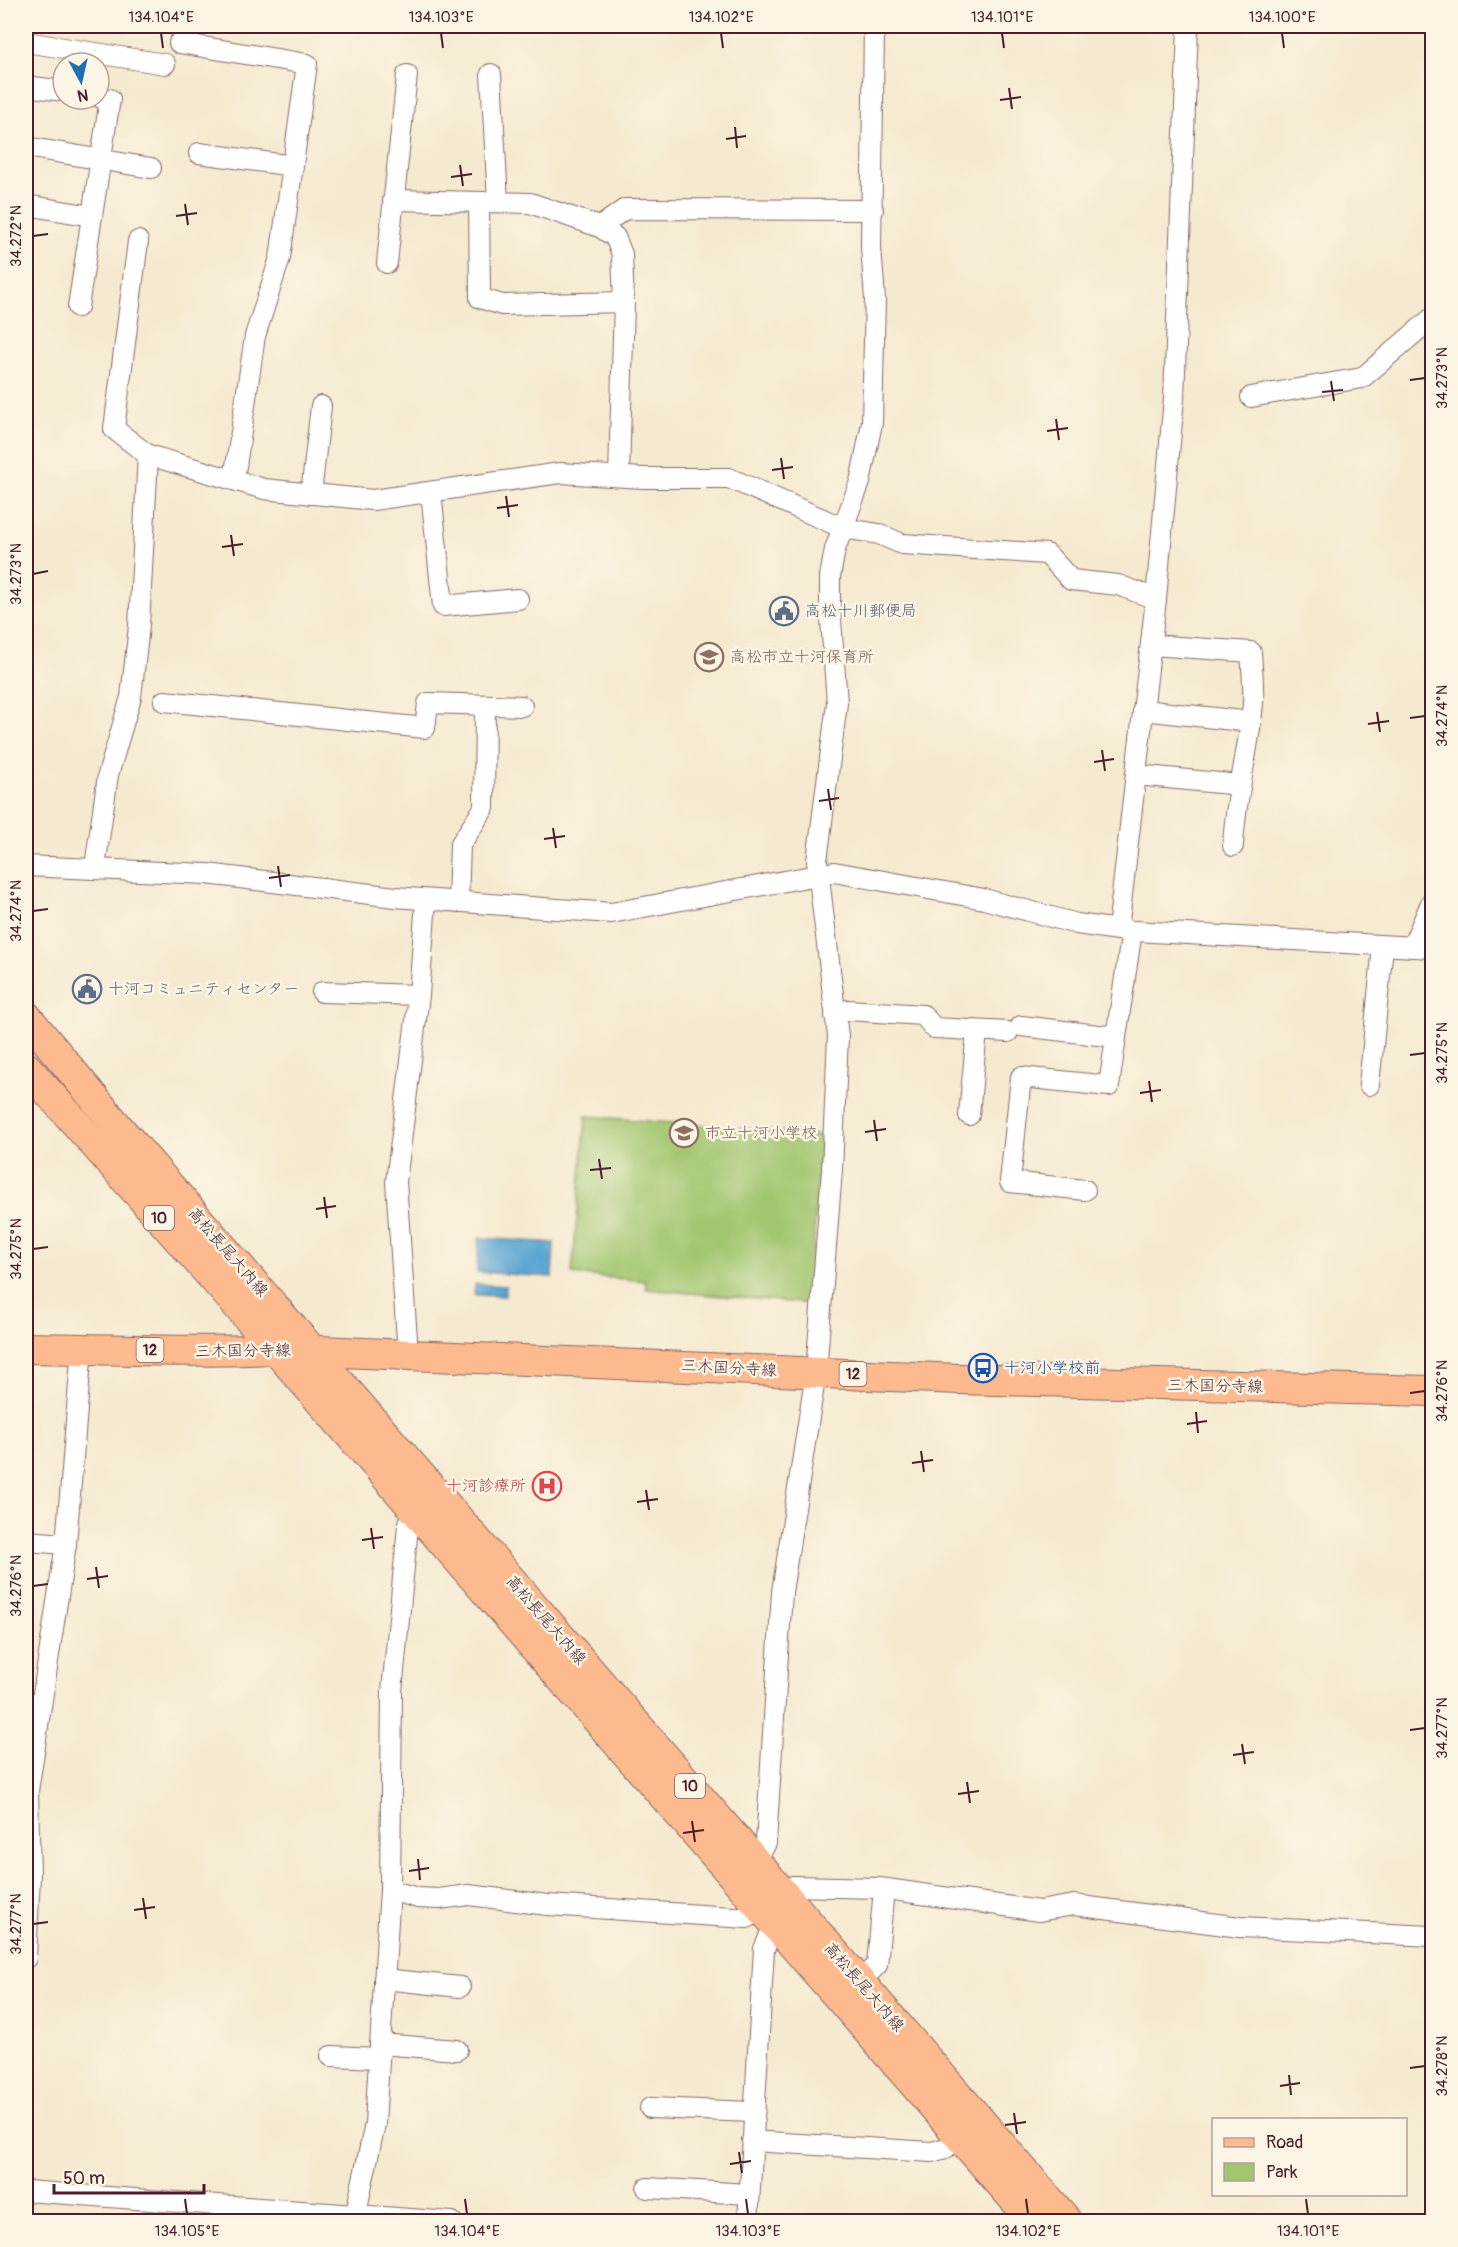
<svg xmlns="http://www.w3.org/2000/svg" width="1458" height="2247" font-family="Pangolin,'Klee One',sans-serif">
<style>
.green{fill:#a2c66f;stroke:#76724d;stroke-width:1.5}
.water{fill:#58a6d1;stroke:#51627e;stroke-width:1.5}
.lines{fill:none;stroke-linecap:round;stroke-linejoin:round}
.street-casing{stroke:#866664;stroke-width:22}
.primary-casing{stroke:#866664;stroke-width:32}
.street{stroke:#fff;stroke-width:20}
.primary{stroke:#fcba8e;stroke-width:30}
.ticks{fill:none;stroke:#4a1f2b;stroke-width:2}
.labels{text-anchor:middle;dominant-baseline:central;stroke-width:5;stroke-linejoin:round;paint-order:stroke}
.shield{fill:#fcf5e5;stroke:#7f5f63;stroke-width:1.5}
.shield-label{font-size:15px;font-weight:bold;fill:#4a1f2b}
.service-label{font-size:16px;fill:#4e5e75;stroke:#fcf5e5;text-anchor:start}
.education-label{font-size:16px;fill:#785e54;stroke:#fcf5e5;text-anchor:start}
.street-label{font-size:16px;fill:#4a1f2b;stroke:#fcf5e5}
.transit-label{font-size:16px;fill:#164399;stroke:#fcf5e5;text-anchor:start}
.health-label{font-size:16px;fill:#be3a42;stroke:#fcf5e5;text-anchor:end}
.neatline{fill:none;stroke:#4a1f2b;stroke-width:2}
.ticks-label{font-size:15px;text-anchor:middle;fill:#4a1f2b}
</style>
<rect width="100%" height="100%" fill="#fcf5e5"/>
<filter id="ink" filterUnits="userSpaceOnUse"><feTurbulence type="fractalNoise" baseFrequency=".0167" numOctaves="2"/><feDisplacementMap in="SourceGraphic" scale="12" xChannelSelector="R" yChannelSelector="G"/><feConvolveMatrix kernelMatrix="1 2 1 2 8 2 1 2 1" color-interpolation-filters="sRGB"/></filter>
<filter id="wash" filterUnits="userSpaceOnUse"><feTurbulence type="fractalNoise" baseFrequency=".008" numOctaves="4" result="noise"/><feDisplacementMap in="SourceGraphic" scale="24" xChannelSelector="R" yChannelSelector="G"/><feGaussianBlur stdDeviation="1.35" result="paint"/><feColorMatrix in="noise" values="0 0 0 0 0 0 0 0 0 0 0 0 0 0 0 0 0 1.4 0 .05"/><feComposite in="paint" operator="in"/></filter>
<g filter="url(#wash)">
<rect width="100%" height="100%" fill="#f5e9cf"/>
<!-- green -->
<path class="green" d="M586 1116 820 1135 810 1304 646 1289 645 1281 572 1274Z"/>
<!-- water -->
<g class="water">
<path d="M479 1238 554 1243 552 1277 477 1272Z"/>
<path d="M475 1284 506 1286 505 1296 474 1295Z"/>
</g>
</g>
<g filter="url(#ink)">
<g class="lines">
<!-- street casing -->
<g class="street-casing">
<g id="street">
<path d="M26 42 165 64"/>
<path d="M179 43 307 64 280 258 255 336 234 480"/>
<path d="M491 74 498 202"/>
<path d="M26 86 63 91"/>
<path d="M26 147 151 168"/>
<path d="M199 153 293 166"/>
<path d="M393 200 530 203 600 227 615 237 622 254 624 302 619 476"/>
<path d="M479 202 480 298 502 305 624 302"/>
<path d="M26 205 92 216"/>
<path d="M600 227 625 209 873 210"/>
<path d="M387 263 407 75"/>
<path d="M78 307 110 99 99 97"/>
<path d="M1251 397 1362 378 1432 318"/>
<path d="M148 455 264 489 373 500 560 473 643 478H729L843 528 879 534 902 544 1047 554 1071 580 1118 585 1156 599"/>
<path d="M431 492 443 606 518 599"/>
<path d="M311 494 321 406"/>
<path d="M1151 645 1251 652C1252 669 1254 687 1253 703 1249 751 1235 797 1233 846"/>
<path d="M164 701 425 728 428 703 522 706"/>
<path d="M1143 710 1251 722"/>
<path d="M1136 775 1240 785"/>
<path d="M26 866 207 874 395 897 611 913 834 872 984 899 1077 924 1118 930 1432 948"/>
<path d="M95 867 108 775 131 697 139 626 148 455 114 429 138 241"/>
<path d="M458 902 460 845 484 808 485 705"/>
<path d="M1118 930 1156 599 1174 398 1188 26"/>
<path d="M1412 947 1432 901"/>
<path d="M322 992 419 995"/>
<path d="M835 1016 848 1010 923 1015 934 1028 1008 1032"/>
<path d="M1021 1026 1116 1037 1109 1086 1021 1077 1010 1182 1085 1190"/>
<path d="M1116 1037 1132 931"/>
<path d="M1369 1085 1383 946"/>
<path d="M969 1115 977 1031"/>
<path d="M408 1354 396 1182 419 995 426 900"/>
<path d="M26 1541 66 1544"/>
<path d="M752 1869 766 1843 782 1592 816 1372 832 1170 838 1036 817 861 837 703 830 606V577L835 549 860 482 872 423 875 299 871 247 874 26"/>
<path d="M26 1875H30L26 1958"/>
<path d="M30 1875 28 1791 66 1544 82 1347"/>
<path d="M390 1890 418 1898 439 1899 469 1895 548 1905 747 1918 785 1896 793 1886 880 1888 1039 1911 1074 1905 1240 1927 1432 1936"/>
<path d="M384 1979 460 1987"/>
<path d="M860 1982 877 1965 884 1889"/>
<path d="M380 2044 457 2050"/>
<path d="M331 2056 379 2058"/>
<path d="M650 2108 753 2112"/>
<path d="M752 2141 932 2152 946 2148 960 2136"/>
<path d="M647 2188 749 2194"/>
<path d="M26 2191 452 2222"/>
<path d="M354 2222 375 2124 390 1890 392 1691 408 1526 414 1510"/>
<path d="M748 2222 764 1949 775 1923 780 1918"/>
</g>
</g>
<!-- primary casing -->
<g class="primary-casing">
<g id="primary">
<path d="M26 1016 119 1128 1068 2222"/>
<path d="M26 1067 229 1296 1034 2222"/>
<path d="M26 1348C108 1349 191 1353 274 1349L959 1379 1432 1391"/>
</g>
</g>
<!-- street -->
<use href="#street" class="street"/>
<!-- primary -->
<use href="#primary" class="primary"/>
</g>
</g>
<!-- ticks -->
<path class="ticks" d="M161 33 163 48M441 33 443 48M721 33 723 48M1002 33 1004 48M1282 33 1284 48M1009 88 1012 109M1000 100 1021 97M735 127 737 148M726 139 746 136M460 165 463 186M451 177 472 174M185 204 188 225M176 216 197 213M33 236 48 234M1410 380 1425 378M1331 381 1334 401M1322 392 1343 390M1056 419 1059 440M1047 431 1068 428M781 458 784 479M772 470 793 467M506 496 509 517M497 508 518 505M231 535 234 556M222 547 243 544M33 574 48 571M1377 712 1380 732M1410 718 1425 716M1368 724 1389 721M1102 750 1105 771M1094 762 1114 759M828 789 831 810M819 801 839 798M553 828 556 848M544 839 565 836M278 866 281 887M269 878 290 875M33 911 48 909M1410 1055 1425 1053M1149 1081 1152 1102M1140 1093 1161 1090M874 1120 877 1141M865 1132 886 1129M599 1159 602 1179M590 1170 611 1168M324 1197 327 1218M316 1209 336 1206M33 1249 48 1247M1410 1393 1425 1391M1196 1412 1198 1433M1187 1424 1207 1421M921 1451 924 1472M912 1463 933 1460M646 1490 649 1510M637 1502 658 1499M371 1528 374 1549M362 1540 383 1537M96 1567 99 1588M87 1579 108 1576M33 1586 48 1584M1410 1730 1425 1728M1242 1744 1245 1764M1233 1755 1254 1752M967 1782 970 1803M958 1794 979 1791M692 1821 695 1842M683 1833 704 1830M418 1859 420 1880M409 1871 429 1868M143 1898 146 1919M134 1910 155 1907M33 1924 48 1922M1410 2068 1425 2066M1289 2075 1291 2095M1280 2086 1300 2083M1014 2113 1017 2134M1005 2125 1026 2122M739 2152 742 2173M730 2164 751 2161M185 2199 187 2214M465 2199 467 2214M746 2199 748 2214M1026 2199 1028 2214M1306 2199 1308 2214"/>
<!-- icons -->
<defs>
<g id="civic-ring" transform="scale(1.5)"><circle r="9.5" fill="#fcf5e5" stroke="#5c6f8a" stroke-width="1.5"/><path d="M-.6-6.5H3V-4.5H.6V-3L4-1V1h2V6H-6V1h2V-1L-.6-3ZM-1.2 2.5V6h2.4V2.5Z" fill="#5c6f8a"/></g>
<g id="school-ring" transform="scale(1.5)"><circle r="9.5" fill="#fcf5e5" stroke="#8d6e63" stroke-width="1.5"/><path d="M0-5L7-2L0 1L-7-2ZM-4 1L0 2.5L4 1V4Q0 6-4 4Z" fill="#8d6e63"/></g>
<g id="bus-ring" transform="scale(1.5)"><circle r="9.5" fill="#fcf5e5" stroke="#1a4fb4" stroke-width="1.5"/><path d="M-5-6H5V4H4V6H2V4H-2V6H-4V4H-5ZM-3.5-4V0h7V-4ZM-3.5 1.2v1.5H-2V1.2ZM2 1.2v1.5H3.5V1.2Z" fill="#1a4fb4"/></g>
<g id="hospital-ring" transform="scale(1.5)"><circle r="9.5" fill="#fcf5e5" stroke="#e0444e" stroke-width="1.5"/><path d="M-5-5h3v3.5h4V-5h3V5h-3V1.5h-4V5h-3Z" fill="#e0444e"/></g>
</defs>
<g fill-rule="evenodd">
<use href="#civic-ring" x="784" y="611"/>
<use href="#school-ring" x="709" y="657"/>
<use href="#civic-ring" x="87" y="989"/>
<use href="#school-ring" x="684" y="1133"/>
<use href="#bus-ring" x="983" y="1368"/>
<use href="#hospital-ring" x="547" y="1486"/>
</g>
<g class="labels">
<!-- shield labels -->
<g class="shield">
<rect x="144" y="1206" width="30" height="24" rx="4.5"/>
<rect x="136.5" y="1338" width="27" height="24" rx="4.5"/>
<rect x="839.5" y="1362" width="27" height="24" rx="4.5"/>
<rect x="675" y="1774" width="30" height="24" rx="4.5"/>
</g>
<g class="shield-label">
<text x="159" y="1218">10</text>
<text x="150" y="1350">12</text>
<text x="853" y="1374">12</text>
<text x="690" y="1786">10</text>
</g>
<!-- service labels -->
<g class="service-label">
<text x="805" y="611">高松十川郵便局</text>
<text x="108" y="989">十河コミュニティセンター</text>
</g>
<!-- education labels -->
<g class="education-label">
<text x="730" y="657">高松市立十河保育所</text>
<text x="705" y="1133">市立十河小学校</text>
</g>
<!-- street labels -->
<g class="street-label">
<text transform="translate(228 1252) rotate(49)">高松長尾大内線</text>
<text transform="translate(243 1351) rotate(-1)">三木国分寺線</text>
<text transform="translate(729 1368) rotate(3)">三木国分寺線</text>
<text transform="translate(1215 1386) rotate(1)">三木国分寺線</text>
<text transform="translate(546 1620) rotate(49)">高松長尾大内線</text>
<text transform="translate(864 1987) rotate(49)">高松長尾大内線</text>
</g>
<!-- transit labels -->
<g class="transit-label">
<text x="1004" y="1368">十河小学校前</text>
</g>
<!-- health labels -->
<g class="health-label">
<text x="526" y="1486">十河診療所</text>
</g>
</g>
<!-- margin -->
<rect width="1458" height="2247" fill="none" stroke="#fcf5e5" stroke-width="66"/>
<!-- legend -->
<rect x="1212" y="2118" width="195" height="78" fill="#fcf5e5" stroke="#b59f9b" stroke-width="1.5"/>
<rect x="1224" y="2138" width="30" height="9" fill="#fcba8e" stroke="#b59f9b" stroke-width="1.5"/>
<text x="1266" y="2148" font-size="18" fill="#4a1f2b">Road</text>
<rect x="1224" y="2163" width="30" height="18" fill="#a2c66f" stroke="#b59f9b" stroke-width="1.5"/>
<text x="1266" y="2178" font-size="18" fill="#4a1f2b">Park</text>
<!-- north arrow -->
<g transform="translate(81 81) rotate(172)"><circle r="28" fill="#fcf5e5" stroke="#b59f9b" stroke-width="1.5"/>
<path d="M0-4.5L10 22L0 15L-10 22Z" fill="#1f6fb2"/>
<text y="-9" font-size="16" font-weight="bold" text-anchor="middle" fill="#4a1f2b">N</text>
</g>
<!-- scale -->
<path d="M54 2184v9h150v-9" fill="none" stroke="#4a1f2b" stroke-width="3"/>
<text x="63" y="2184" font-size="18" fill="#4a1f2b" stroke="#fcf5e5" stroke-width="4.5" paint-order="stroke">50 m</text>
<rect x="33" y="33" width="1392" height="2181" class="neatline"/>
<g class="ticks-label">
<text x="161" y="22">134.104°E</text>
<text x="441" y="22">134.103°E</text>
<text x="721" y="22">134.102°E</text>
<text x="1002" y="22">134.101°E</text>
<text x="1282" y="22">134.100°E</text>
<text transform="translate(16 236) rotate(-90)" y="5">34.272°N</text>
<text transform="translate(1442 378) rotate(-90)" y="5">34.273°N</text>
<text transform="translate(16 574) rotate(-90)" y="5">34.273°N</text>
<text transform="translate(1442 716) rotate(-90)" y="5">34.274°N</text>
<text transform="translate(16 911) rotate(-90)" y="5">34.274°N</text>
<text transform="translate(1442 1053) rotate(-90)" y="5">34.275°N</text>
<text transform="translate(16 1249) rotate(-90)" y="5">34.275°N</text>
<text transform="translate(1442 1391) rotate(-90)" y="5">34.276°N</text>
<text transform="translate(16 1586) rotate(-90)" y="5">34.276°N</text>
<text transform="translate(1442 1728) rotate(-90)" y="5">34.277°N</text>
<text transform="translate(16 1924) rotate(-90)" y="5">34.277°N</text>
<text transform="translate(1442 2066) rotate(-90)" y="5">34.278°N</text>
<text x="187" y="2236">134.105°E</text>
<text x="467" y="2236">134.104°E</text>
<text x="748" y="2236">134.103°E</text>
<text x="1028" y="2236">134.102°E</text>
<text x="1308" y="2236">134.101°E</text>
</g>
</svg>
